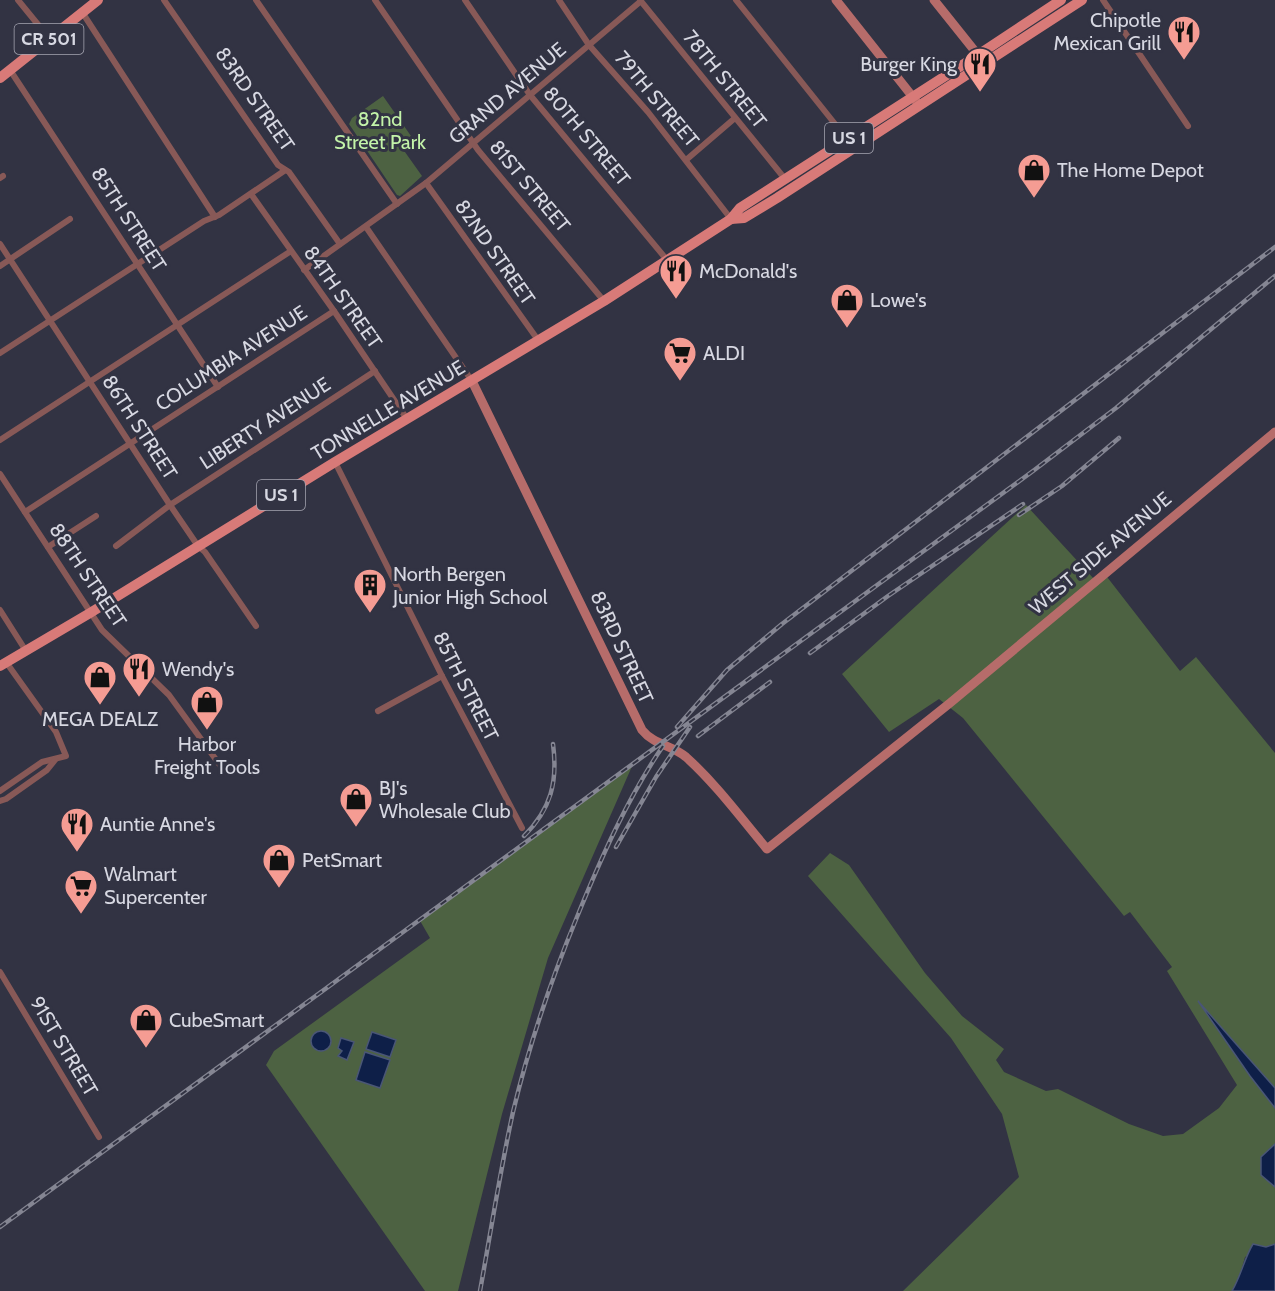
<svg xmlns="http://www.w3.org/2000/svg" width="1275" height="1291" font-family="Cabin,sans-serif">
<style>
.green{fill:#4d6242}
.water{fill:#0e1f48;stroke:#4a5676;stroke-width:1.5}
.lines{fill:none;stroke-linecap:round;stroke-linejoin:round}
.street{stroke:#885957;stroke-width:6}
.secondary{stroke:#b66c6a;stroke-width:9}
.primary{stroke:#d87a78;stroke-width:10}
.rail-casing{stroke:#858693;stroke-width:4.5}
.rail{stroke:#323343;stroke-width:2;stroke-dasharray:7;stroke-linecap:butt}
.labels{text-anchor:middle;dominant-baseline:central;stroke-width:6;stroke-linejoin:round;paint-order:stroke}
.shield{fill:#323343;stroke:#a6a6b2;stroke-width:1.5}
.shield-label{font-size:18px;font-weight:bold;fill:#d7d8e2}
.poi-label{font-size:20px;fill:#d7d8e2;stroke:#323343;text-anchor:start}
.street-label{font-size:20px;fill:#d7d8e2;stroke:#323343}
.park-label{font-size:20px;fill:#c3f3a9;stroke:#323343}
</style>
<rect width="100%" height="100%" fill="#323343"/>
<!-- green -->
<g class="green">
<path d="M383 96 411 136 400 145 422 176 400 196 397 195 349 124 352 118Z"/>
<path d="M1026 505 1094 579 1104 573 1180 671 1196 657 1275 753V1088L1202 1006 1275 1108V1144L1261 1157V1175L1275 1187V1244L1245 1257 1239 1278 1232 1291H903L1019 1177 1002 1114 951 1038 808 876 830 853 849 865 925 973 962 1016 1004 1049 996 1060 1004 1072 1046 1091 1058 1089 1129 1124 1163 1136 1183 1134 1219 1108 1237 1085 1167 971 1172 967 1130 912 1124 916 963 718 939 699 889 732 842 674Z"/>
<path d="M633 764 548 958 502 1114 458 1291H425L266 1065 274 1051 430 938 419 919Z"/>
</g>
<!-- water -->
<g class="water">
<path d="M1198 1001 1275 1088V1108L1250 1076Z"/>
<circle cx="321" cy="1041" r="10"/>
<path d="M372 1032 396 1040 390 1057 366 1049Z"/>
<path d="M341 1038 354 1042 347 1060 338 1056 342 1051 338 1048Z"/>
<path d="M365 1052 390 1060 380 1088 356 1080Z"/>
<path d="M1275 1144V1187L1261 1175V1157Z"/>
<path d="M1253 1244 1266 1247 1275 1244V1291H1232C1241 1276 1244 1259 1253 1244Z"/>
</g>
<g class="lines">
<!-- street -->
<g class="street">
<path d="M18 0 49 38"/>
<path d="M164 0 278 165 289 172 340 244"/>
<path d="M256 0 397 204"/>
<path d="M375 0 478 150 604 301"/>
<path d="M465 0 530 95 667 260"/>
<path d="M559 0 589 45 648 112 731 219"/>
<path d="M640 0 785 179"/>
<path d="M736 0 847 139"/>
<path d="M1103 0 1188 126"/>
<path d="M82 12 215 217"/>
<path d="M10 70 218 387"/>
<path d="M686 160 735 118"/>
<path d="M0 178 3 176"/>
<path d="M426 183 538 340"/>
<path d="M251 194 334 311 407 419"/>
<path d="M366 227 472 381"/>
<path d="M0 244 170 505 198 546 205 552 256 626"/>
<path d="M0 266 70 219"/>
<path d="M304 270 426 183 641 1"/>
<path d="M0 353 204 221 219 215 284 171"/>
<path d="M0 440 291 251"/>
<path d="M335 462 442 676 522 828"/>
<path d="M0 474 102 630 169 695 225 772"/>
<path d="M25 512 334 311"/>
<path d="M116 546 170 505 375 371"/>
<path d="M48 547 96 516"/>
<path d="M0 610 26 651"/>
<path d="M378 711 442 676"/>
<path d="M0 791 42 762 66 756 56 732 6 662"/>
<path d="M0 801 6 799 47 770 55 760"/>
<path d="M0 972 99 1137"/>
</g>
<!-- secondary -->
<g class="secondary">
<path d="M836 0 916 101"/>
<path d="M934 0 978 55"/>
<path d="M472 381 642 730C654 745 672 745 686 757 716 784 741 818 767 849L950 703 1275 432"/>
</g>
<!-- primary -->
<g class="primary">
<path d="M0 78 98 0"/>
<path d="M731 219 744 218 777 198 1082 0"/>
<path d="M0 666 90 613 335 462 604 301 731 219 740 208 978 55 1061 0"/>
</g>
<!-- rail casing -->
<g class="rail-casing">
<g id="rail">
<path d="M1019 515 1062 486 1119 438"/>
<path d="M810 653 888 596 1023 504"/>
<path d="M677 727 727 670 782 624 1275 247"/>
<path d="M698 736 770 682"/>
<path d="M524 836C551 809 558 782 553 744"/>
<path d="M616 847 656 777 690 727"/>
<path d="M0 1227 1033 471 1116 408 1275 276"/>
<path d="M480 1291C491 1231 500 1171 513 1112 529 1045 551 980 577 917 601 858 627 799 663 746"/>
</g>
</g>
<!-- rail -->
<use href="#rail" class="rail"/>
</g>
<!-- icons -->
<defs>
<g id="restaurant-pin" transform="scale(1.725)"><path d="M0 17L-7.5 6A9.5 9.5 0 1 1 7.5 6Z" fill="#f59c93" stroke="#323343"/><path d="M-5-6h1v4h1v-4h1v4h1v-4h1v5L-1.5 .5V6h-2V.5L-5-1ZM5-6V6H3V1.5H1.5Q1.5-4 5-6Z" fill="#111"/></g>
<g id="shop-pin" transform="scale(1.725)"><path d="M0 17L-7.5 6A9.5 9.5 0 1 1 7.5 6Z" fill="#f59c93" stroke="#323343"/><path d="M-5-2.5h2.3a2.7 3.5 0 0 1 5.4 0H5L5.5 6h-11ZM-1.5-2.5h3a1.5 2.3 0 0 0-3 0Z" fill="#111"/></g>
<g id="supermarket-pin" transform="scale(1.725)"><path d="M0 17L-7.5 6A9.5 9.5 0 1 1 7.5 6Z" fill="#f59c93" stroke="#323343"/><path d="M-6-5.5h2.5l.6 2H6L4.5 2H-2.5L-4.4-4H-6ZM-1.5 3.2a1.3 1.3 0 1 0 .1 0ZM3 3.2a1.3 1.3 0 1 0 .1 0Z" fill="#111"/></g>
<g id="building-pin" transform="scale(1.725)"><path d="M0 17L-7.5 6A9.5 9.5 0 1 1 7.5 6Z" fill="#f59c93" stroke="#323343"/><path d="M-4-6H4V6H1V3H-1V6H-4ZM-2.5-4.3h1.7v1.8h-1.7ZM.8-4.3h1.7v1.8H.8ZM-2.5-1h1.7V.8h-1.7ZM.8-1h1.7V.8H.8Z" fill="#111"/></g>
</defs>
<g fill-rule="evenodd">
<use href="#restaurant-pin" x="1184" y="32"/>
<use href="#restaurant-pin" x="980" y="64"/>
<use href="#shop-pin" x="1034" y="170"/>
<use href="#restaurant-pin" x="676" y="271"/>
<use href="#shop-pin" x="847" y="300"/>
<use href="#supermarket-pin" x="680" y="353"/>
<use href="#building-pin" x="370" y="585"/>
<use href="#restaurant-pin" x="139" y="669"/>
<use href="#shop-pin" x="100" y="677"/>
<use href="#shop-pin" x="207" y="702"/>
<use href="#shop-pin" x="356" y="799"/>
<use href="#restaurant-pin" x="77" y="824"/>
<use href="#shop-pin" x="279" y="860"/>
<use href="#supermarket-pin" x="81" y="886"/>
<use href="#shop-pin" x="146" y="1020"/>
</g>
<g class="labels">
<!-- shield labels -->
<g class="shield">
<rect x="14.5" y="24" width="69" height="30" rx="4.5"/>
<rect x="825" y="123" width="48" height="30" rx="4.5"/>
<rect x="257" y="480" width="48" height="30" rx="4.5"/>
</g>
<g class="shield-label">
<text x="49" y="39">CR 501</text>
<text x="849" y="138">US 1</text>
<text x="281" y="495">US 1</text>
</g>
<!-- poi labels -->
<g class="poi-label">
<text x="1161" y="20" text-anchor="end">Chipotle<tspan x="1161" dy="23">Mexican Grill</tspan></text>
<text x="957" y="64" text-anchor="end">Burger King</text>
<text x="1057" y="170">The Home Depot</text>
<text x="699" y="271">McDonald's</text>
<text x="870" y="300">Lowe's</text>
<text x="703" y="353">ALDI</text>
<text x="393" y="574">North Bergen<tspan x="393" dy="23">Junior High School</tspan></text>
<text x="162" y="669">Wendy's</text>
<text x="100" y="719" text-anchor="middle">MEGA DEALZ</text>
<text x="207" y="744" text-anchor="middle">Harbor<tspan x="207" dy="23">Freight Tools</tspan></text>
<text x="379" y="788">BJ's<tspan x="379" dy="23">Wholesale Club</tspan></text>
<text x="100" y="824">Auntie Anne's</text>
<text x="302" y="860">PetSmart</text>
<text x="104" y="874">Walmart<tspan x="104" dy="23">Supercenter</tspan></text>
<text x="169" y="1020">CubeSmart</text>
</g>
<!-- street labels -->
<g class="street-label">
<text transform="translate(725 79) rotate(51)">78TH STREET</text>
<text transform="translate(507 93) rotate(-40)">GRAND AVENUE</text>
<text transform="translate(255 99) rotate(55)">83RD STREET</text>
<text transform="translate(657 99) rotate(50)">79TH STREET</text>
<text transform="translate(587 136) rotate(50)">80TH STREET</text>
<text transform="translate(530 186) rotate(50)">81ST STREET</text>
<text transform="translate(129 219) rotate(57)">85TH STREET</text>
<text transform="translate(495 252) rotate(55)">82ND STREET</text>
<text transform="translate(343 297) rotate(55)">84TH STREET</text>
<text transform="translate(231 358) rotate(-33)">COLUMBIA AVENUE</text>
<text transform="translate(388 410) rotate(-31)">TONNELLE AVENUE</text>
<text transform="translate(265 423) rotate(-33)">LIBERTY AVENUE</text>
<text transform="translate(140 427) rotate(57)">86TH STREET</text>
<text transform="translate(1100 553) rotate(-40)">WEST SIDE AVENUE</text>
<text transform="translate(88 575) rotate(56)">88TH STREET</text>
<text transform="translate(622 647) rotate(65)">83RD STREET</text>
<text transform="translate(466 686) rotate(63)">85TH STREET</text>
<text transform="translate(64 1046) rotate(59)">91ST STREET</text>
</g>
<!-- park labels -->
<g class="park-label">
<text x="380" y="119">82nd<tspan x="380" dy="23">Street Park</tspan></text>
</g>
</g>
</svg>
